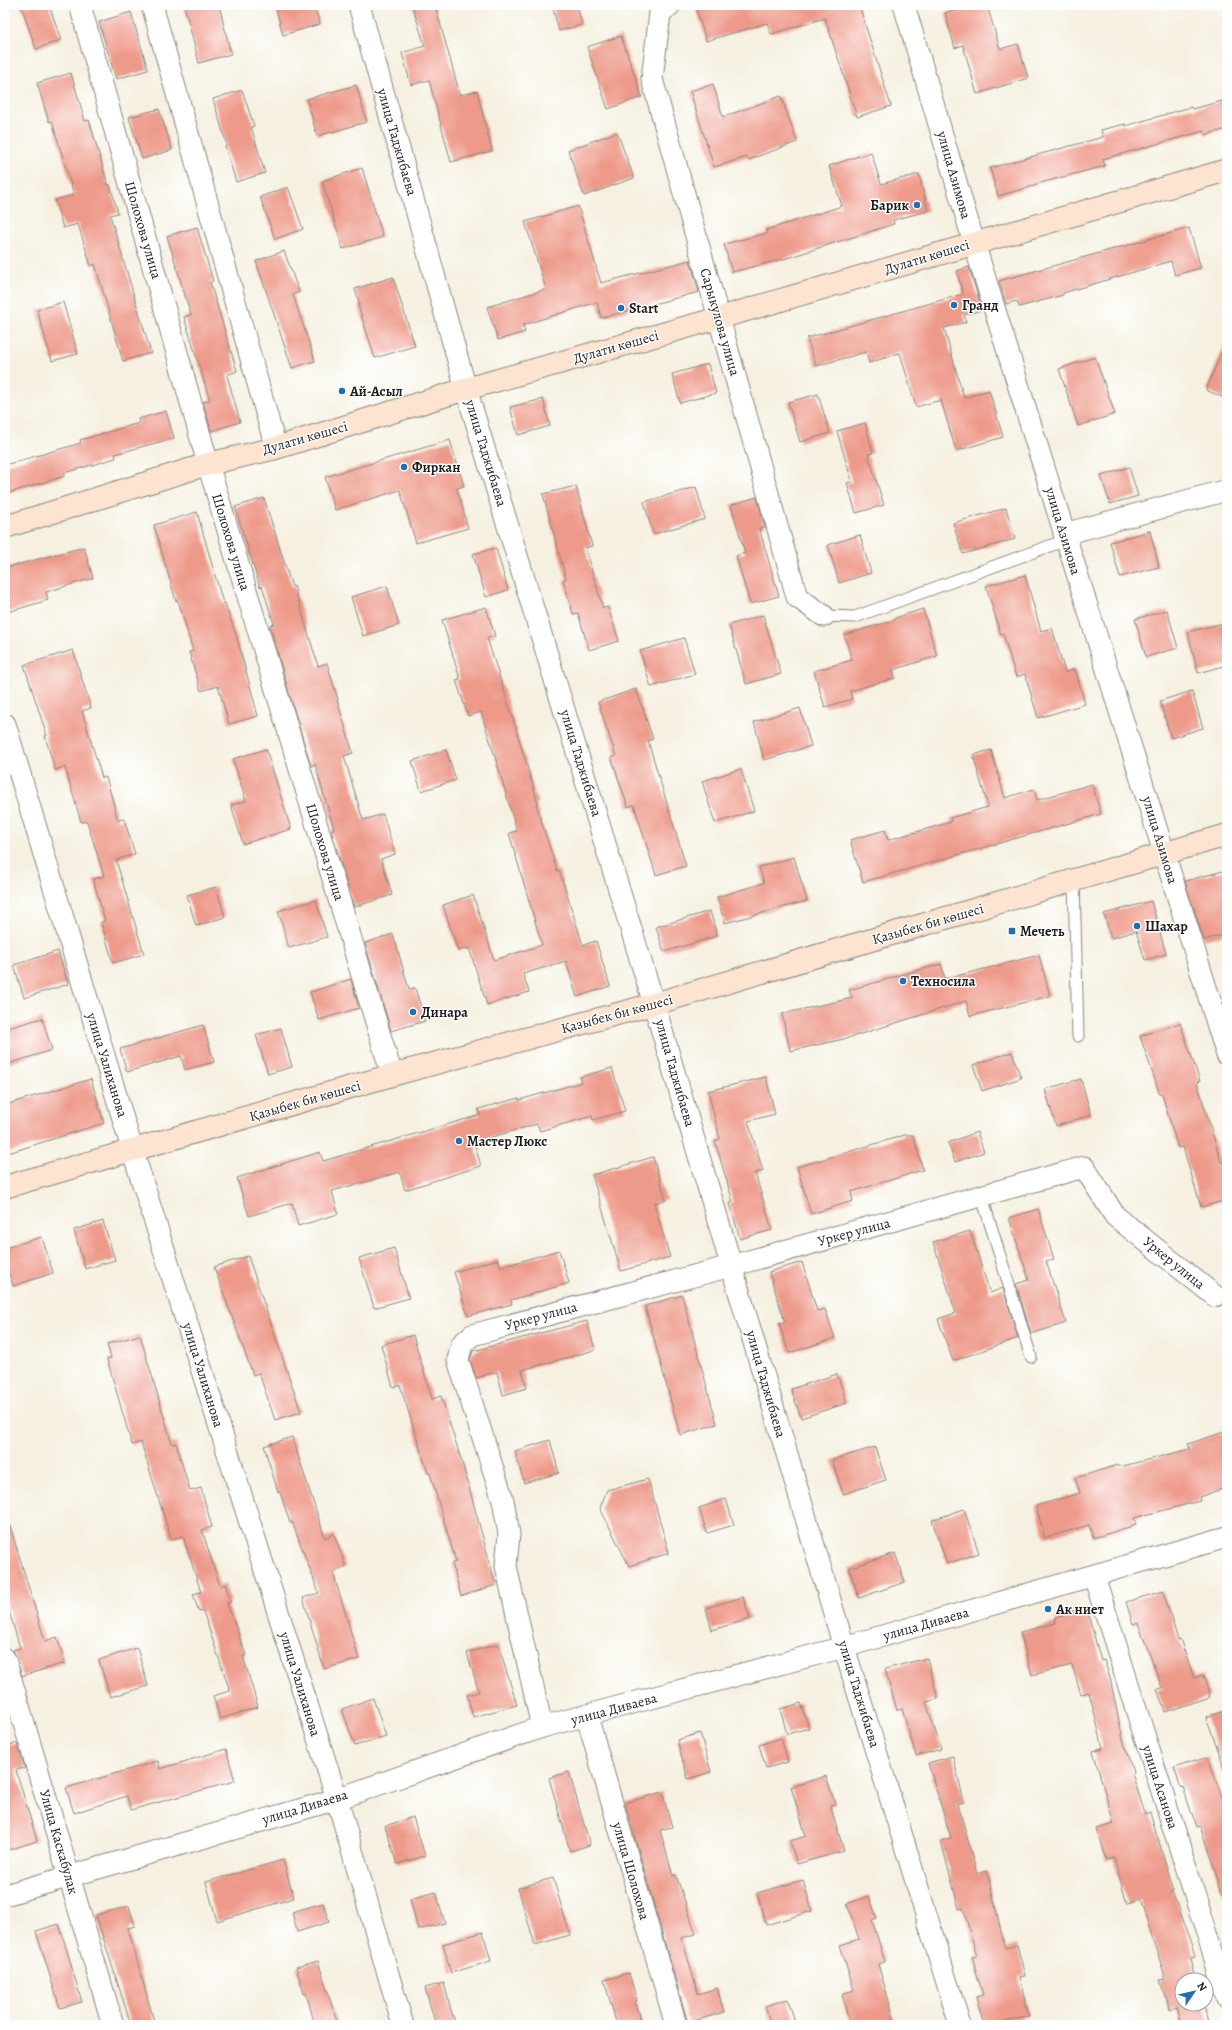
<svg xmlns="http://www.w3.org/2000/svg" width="1232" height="2030" font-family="Alegreya,serif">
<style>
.building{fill:#ee9a8a}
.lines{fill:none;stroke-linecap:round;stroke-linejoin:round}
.service-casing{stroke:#88867e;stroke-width:13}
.minor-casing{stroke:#88867e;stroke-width:23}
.secondary-casing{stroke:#88867e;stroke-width:24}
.service{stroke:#fff;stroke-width:11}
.minor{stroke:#fff;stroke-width:21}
.secondary{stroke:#fde4d0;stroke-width:22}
.poi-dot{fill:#1f6fb2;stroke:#fff;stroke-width:1.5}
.labels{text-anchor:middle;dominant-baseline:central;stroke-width:3;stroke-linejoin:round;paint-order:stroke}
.street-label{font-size:14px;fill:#1c1c1c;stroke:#fff}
.poi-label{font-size:14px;font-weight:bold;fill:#1c1c1c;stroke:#fff;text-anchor:start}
</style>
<rect width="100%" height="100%" fill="#fff"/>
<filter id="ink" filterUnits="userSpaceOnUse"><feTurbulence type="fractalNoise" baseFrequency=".025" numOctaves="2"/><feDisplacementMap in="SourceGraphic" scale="8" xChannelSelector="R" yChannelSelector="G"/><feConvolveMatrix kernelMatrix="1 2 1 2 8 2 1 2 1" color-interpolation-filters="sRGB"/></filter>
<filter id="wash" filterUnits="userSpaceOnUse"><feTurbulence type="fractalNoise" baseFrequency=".012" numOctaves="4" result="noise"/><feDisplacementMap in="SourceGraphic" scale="16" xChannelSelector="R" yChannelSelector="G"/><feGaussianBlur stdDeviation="0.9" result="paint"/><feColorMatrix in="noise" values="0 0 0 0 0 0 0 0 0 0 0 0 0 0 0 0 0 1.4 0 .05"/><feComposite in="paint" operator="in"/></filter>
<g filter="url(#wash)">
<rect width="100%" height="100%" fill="#f5f0e0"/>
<g id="blocks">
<!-- building -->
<g class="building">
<path d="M21 5H49L61 40 36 49Z"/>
<path d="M184 5H219L231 54 199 63Z"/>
<path d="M275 5H314L320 24 283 35Z"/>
<path d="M412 5H435L460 95 477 91 492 151 451 162 429 80 411 85 402 53 425 46Z"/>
<path d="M552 5H577L582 25 559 31Z"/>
<path d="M695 5H859L891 106 857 117 825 18 771 34 767 23 706 41Z"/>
<path d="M972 5H987L1000 49 1018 44 1028 78 977 94 963 45 955 48 945 13Z"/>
<path d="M131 12 148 70 116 79 99 22Z"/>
<path d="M621 36 642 97 608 109 587 47Z"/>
<path d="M71 73 85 121 89 120 108 185H110L118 213 110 215 151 353 123 361 95 264 91 266 78 224 63 228 55 200 74 195 52 121 49 122 37 83Z"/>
<path d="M713 84 723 117 781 96 797 142 748 160 747 157 714 167 690 91Z"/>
<path d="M356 85 367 122 317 136 307 99Z"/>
<path d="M242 90 254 126 251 127 265 173 236 182 225 146 227 145 213 99Z"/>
<path d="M1222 101 1227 129 1205 135 1204 131 1103 159 1105 166 1036 184 1037 185 998 196 990 168 1103 137 1101 130 1125 124V126L1191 107 1192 109Z"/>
<path d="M159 109 172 150 142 159 129 117Z"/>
<path d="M617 132 634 178 584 196 568 150Z"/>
<path d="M871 152 881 184 919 174 928 211 893 220 894 224 784 259 732 272 724 244 768 233 766 230 842 206 829 166Z"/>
<path d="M362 168 383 237 343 249 322 181Z"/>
<path d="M288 187 303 229 275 239 260 197Z"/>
<path d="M578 206 601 283 690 260 699 292 601 318 597 302 523 325 525 332 498 340 487 307 546 289 525 222Z"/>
<path d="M197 227 213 281 210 282 237 371 227 375 240 422 211 431 203 402 210 400 184 317 191 315 167 236Z"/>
<path d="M1189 228 1201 268 1175 275 1171 261 1063 293V295L1019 307 1017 301 1006 304 999 281Z"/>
<path d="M284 251 299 292 293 295 315 361 292 368 256 261Z"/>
<path d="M969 267 982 310 964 315 966 322 944 328 964 398 989 390 1003 437 956 451 941 400 916 407 900 353 869 363 866 352 816 366 807 338 963 294 957 271Z"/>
<path d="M393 277 415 346 375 358 358 305H360L355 289Z"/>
<path d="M63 302 78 354 52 361 37 310Z"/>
<path d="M1226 341 1227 342V399L1206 390Z"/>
<path d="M1095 357 1115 414 1078 426 1059 369Z"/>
<path d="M708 364 716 393 680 403 672 374Z"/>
<path d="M818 394 830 433 800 442 788 402Z"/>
<path d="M543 399 550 426 518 435 510 407Z"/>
<path d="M166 411 174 438 115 454 116 458 64 473 65 476 5 494V465L81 443 80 440 139 423 138 419Z"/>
<path d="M865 423 873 453 868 454 884 505 856 513 847 483 852 482 837 431Z"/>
<path d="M450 440 464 486 457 488 468 528 416 543 400 490 335 510 325 477Z"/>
<path d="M1129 467 1138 496 1110 504 1101 476Z"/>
<path d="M576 486 592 546 585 548 603 608 608 607 619 641 589 650 578 613 573 614 563 580 566 579 543 494Z"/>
<path d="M696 487 705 519 653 534 644 502Z"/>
<path d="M757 497 765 527 759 528 779 596 750 604 736 556 745 553 731 505Z"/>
<path d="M264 498 292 587 294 586 318 666 327 663 338 700H337L353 753 344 756 363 820 383 814 395 854 381 859 392 895 354 907 331 830 334 829 315 764 311 766 284 676 270 625 274 624 262 586 260 587 235 507Z"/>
<path d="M1006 508 1015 539 963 554 953 523Z"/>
<path d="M197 512 223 603H225L237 638 258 716 229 724 218 686 201 691 189 652 193 651 178 600 176 601 154 525Z"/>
<path d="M1150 531 1159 567 1120 577 1110 542Z"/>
<path d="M860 535 871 573 839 583 828 545Z"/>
<path d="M84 547 93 578 46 592 48 600 8 612 5 601V568Z"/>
<path d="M496 548 508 590 486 597 473 554Z"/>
<path d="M1025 575 1041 631 1052 628 1065 672 1075 669 1085 704 1038 718 1025 674 1016 677 1003 634 1001 635 986 586Z"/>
<path d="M387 586 399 625 363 636 351 597Z"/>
<path d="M486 607 495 636 487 638 514 722 538 803 536 804 557 871 559 870 583 945 596 941 610 986 577 997 566 961 523 974 529 992 487 1005 469 948 458 951 443 905 473 895 494 960 542 945 509 833 517 831 496 760 481 712 468 716 456 680 460 679 442 620Z"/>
<path d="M923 609 937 656 893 670 895 678 850 691 852 699 825 707 814 671 852 660 844 635 895 620V618Z"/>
<path d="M1167 610 1178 648 1146 657 1135 619Z"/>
<path d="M763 615 781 674 746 684 729 625Z"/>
<path d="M1227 622V665L1198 673 1188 632Z"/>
<path d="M684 638 695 674 651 687 640 651Z"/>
<path d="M73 650 91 708 82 711 102 778 106 777 118 820 124 819 135 854 116 860 144 954 113 963 101 922 105 921 93 879 104 876 87 821 81 822 65 767 55 770 45 736H47L24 665Z"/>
<path d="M636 689 653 739 648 741 686 866 656 875 634 805 628 807 611 757 616 756 598 702Z"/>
<path d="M1192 691 1203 728 1171 738 1160 701Z"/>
<path d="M800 708 811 746 764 760 754 722Z"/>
<path d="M266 749 291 829 243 844 231 805 246 801 233 759Z"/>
<path d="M446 750 456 780 421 791 412 761Z"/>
<path d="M991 750 1005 798 1034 789 1037 800 1092 784 1101 814 863 882 850 840 885 830 888 840 951 822 950 818 988 807 973 755Z"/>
<path d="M741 769 754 811 715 823 702 781Z"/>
<path d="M794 857 807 901 725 923 717 897 764 883 759 867Z"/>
<path d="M1227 870V934L1204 940 1185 881Z"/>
<path d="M216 887 225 917 196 926 187 895Z"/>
<path d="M316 900 327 937 289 948 278 911Z"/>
<path d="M1151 901 1166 954 1145 960 1136 931 1111 938 1104 914Z"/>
<path d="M710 911 717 936 664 952 656 927Z"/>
<path d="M393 934 409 989 415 988 425 1021 391 1031 365 943Z"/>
<path d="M58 951 68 984 24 998 14 965Z"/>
<path d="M1039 955 1050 996 970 1016 966 1001 848 1038 790 1051 782 1014 852 998 849 990 941 964 945 979Z"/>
<path d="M351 979 359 1008 319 1020 310 992Z"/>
<path d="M42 1018 52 1050 5 1065V1029Z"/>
<path d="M1180 1023 1200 1081 1197 1082 1221 1162 1227 1160V1200L1201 1207 1183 1147 1178 1148 1162 1094 1160 1095 1140 1036Z"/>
<path d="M203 1025 214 1062 185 1070 181 1056 127 1072 120 1049Z"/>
<path d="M281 1028 292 1067 268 1074 256 1035Z"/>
<path d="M1012 1052 1021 1078 982 1091 973 1065Z"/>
<path d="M612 1068 625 1111 593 1120 592 1116 540 1131 537 1124 474 1142 481 1166 405 1190 400 1172 332 1191 338 1214 298 1226 292 1203 249 1216 237 1178 320 1152 323 1161 391 1141 480 1115 478 1109 519 1098V1100L582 1082 580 1077Z"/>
<path d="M766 1077 775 1114 748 1121 763 1171 755 1173 772 1230 740 1239 730 1203 733 1202 715 1141 720 1139 708 1091Z"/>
<path d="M91 1079 104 1123 5 1154V1105Z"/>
<path d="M1081 1079 1091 1115 1056 1126 1045 1089Z"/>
<path d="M977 1132 984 1152 955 1162 948 1143Z"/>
<path d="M905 1135H913L923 1170 851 1192 853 1201 811 1214 797 1167Z"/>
<path d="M653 1157 666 1200 654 1203 670 1257 621 1271 592 1175Z"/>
<path d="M1038 1209 1054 1259 1046 1261 1066 1323 1031 1334 1016 1284 1029 1280 1009 1218Z"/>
<path d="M103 1221 115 1260 85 1269 74 1230Z"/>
<path d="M970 1231 990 1293 1003 1288 1018 1338 953 1361 938 1319 956 1313 933 1242Z"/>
<path d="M42 1237 53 1273 13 1286 5 1260V1248Z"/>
<path d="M394 1248 409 1298 374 1308 359 1258Z"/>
<path d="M559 1250 569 1283 511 1300 512 1304 468 1316 454 1272 498 1259 501 1267Z"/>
<path d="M248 1256 301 1412 275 1420 259 1373 253 1375 214 1267Z"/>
<path d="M802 1262 817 1311 825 1309 835 1338 789 1353 779 1324 785 1322 769 1272Z"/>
<path d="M682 1295 717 1424 680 1435 645 1306Z"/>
<path d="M587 1321 595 1350 522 1370 527 1388 503 1395 497 1372 476 1378 470 1360 473 1351Z"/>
<path d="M140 1335 172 1444 176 1443 190 1491 201 1488 212 1527 202 1530 220 1586 225 1584 231 1602 227 1603 246 1655 243 1656 258 1707 220 1719 213 1696 230 1691 203 1611 199 1612 193 1594 201 1592 183 1536 171 1539 141 1442 132 1445 107 1359 111 1358 107 1344Z"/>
<path d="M413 1335 432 1399 441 1396 462 1462 496 1585 461 1596 452 1563 456 1562 430 1473H428L400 1385 393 1387 381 1345Z"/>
<path d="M837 1374 847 1403 801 1418 791 1389Z"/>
<path d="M1227 1431V1487L1199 1497 1200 1501 1134 1518 1136 1525 1093 1538 1089 1525 1045 1538 1036 1506 1080 1493 1075 1478 1118 1465 1119 1467 1190 1449 1188 1444Z"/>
<path d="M292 1437 325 1538 334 1534 346 1567 333 1572 359 1659 324 1669 303 1598 319 1593 292 1522 290 1523 280 1492H278L264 1446Z"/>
<path d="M550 1440 559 1473 524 1483 515 1451Z"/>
<path d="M875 1447 886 1480 843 1494 832 1460Z"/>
<path d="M648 1479 669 1553 629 1566 600 1508 607 1490Z"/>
<path d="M726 1499 734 1525 707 1533 699 1508Z"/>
<path d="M964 1509 979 1553 947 1564 932 1520Z"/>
<path d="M10 1526 45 1641 57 1637 65 1663 22 1676 13 1650 20 1648 5 1598V1527Z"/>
<path d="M895 1553 905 1582 859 1598 849 1568Z"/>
<path d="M1163 1591 1178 1640 1180 1639 1194 1678 1203 1675 1210 1697 1165 1712 1157 1689 1162 1688 1138 1623 1133 1625 1126 1602Z"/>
<path d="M743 1597 750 1619 712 1630 706 1608Z"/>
<path d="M1087 1609 1101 1661 1104 1660 1110 1678 1123 1740 1133 1772 1132 1773 1145 1814 1150 1812 1174 1891H1172L1195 1957 1191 1958 1197 1980H1182V2004H1204L1210 2025H1181L1176 2008 1169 2010 1160 1980 1166 1979 1140 1900 1127 1904 1114 1858 1106 1860 1096 1829 1114 1824 1093 1751 1103 1748 1089 1692 1081 1694 1072 1665 1032 1675 1020 1632 1056 1623 1055 1618Z"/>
<path d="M498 1644 517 1705 473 1717 467 1695 479 1692 467 1653Z"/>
<path d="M137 1648 148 1686 110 1697 99 1660Z"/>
<path d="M927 1658 938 1699 926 1702 941 1749 916 1756 902 1709 897 1710 885 1669Z"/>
<path d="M373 1698 386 1736 355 1746 342 1709Z"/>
<path d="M801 1703 809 1728 787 1734 780 1709Z"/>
<path d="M1227 1710V1769H1225L1206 1717Z"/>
<path d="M700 1733 711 1772 688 1779 677 1740Z"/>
<path d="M781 1738 788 1762 766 1768 759 1745Z"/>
<path d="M17 1743 25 1768 16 1770 37 1841 5 1851V1747Z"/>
<path d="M226 1749 235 1781 131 1810 127 1796 74 1813 66 1788 158 1761 160 1769Z"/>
<path d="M953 1756 964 1802 958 1804 977 1874 987 1871 1005 1948 1017 1945 1025 1976 1019 1977 1029 2016 995 2025H984L976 1997 983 1995 972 1957 977 1956 963 1908 959 1909 941 1841 951 1838 928 1763Z"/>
<path d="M1208 1757 1227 1811V1896H1223L1200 1826 1196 1827 1183 1787 1181 1788 1174 1768Z"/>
<path d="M569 1772 590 1845 570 1851 549 1778Z"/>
<path d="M826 1776 835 1804 830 1805 844 1851 797 1864 790 1841 806 1836 791 1787Z"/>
<path d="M662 1792 672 1827 660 1830 673 1876 676 1875 696 1934 682 1938 698 1994 717 1988 724 2012 688 2023 625 1803Z"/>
<path d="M413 1817 425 1856 397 1864 385 1826Z"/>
<path d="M283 1860 294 1898 217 1921 206 1882Z"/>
<path d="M553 1878 570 1935 535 1945 518 1888Z"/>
<path d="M803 1880 812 1911 766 1925 757 1893Z"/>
<path d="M436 1892 445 1923 418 1930 410 1899Z"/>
<path d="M869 1896 877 1918 872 1920 885 1962 878 1964 896 2025H850L842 1994 854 1990 840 1945 859 1939 847 1904Z"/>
<path d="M323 1903 329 1922 297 1932 292 1912Z"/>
<path d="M129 1906 135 1926 128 1928 155 2025H131L96 1915Z"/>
<path d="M59 1924 82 2002 60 2008 36 1931Z"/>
<path d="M483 1932 491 1961 451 1973 443 1944Z"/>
<path d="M318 1961 338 2025H315L306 1993 304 1994 296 1967Z"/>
<path d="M629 1973 637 2001H635L643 2025H617L604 1980Z"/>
<path d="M444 1983 451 2010 456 2025H436L425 1988Z"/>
<path d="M788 1999 796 2025H771L765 2006Z"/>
</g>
</g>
</g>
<g filter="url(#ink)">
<use href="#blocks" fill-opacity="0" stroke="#88867e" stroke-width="1"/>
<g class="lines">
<!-- service casing -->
<g class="service-casing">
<g id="service">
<path d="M824 616 855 617 1066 540"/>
<path d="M1074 881 1078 1036"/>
<path d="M982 1197 1031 1357"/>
</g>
</g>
<!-- minor casing -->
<g class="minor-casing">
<g id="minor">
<path d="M80 5 208 464 392 1075"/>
<path d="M152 5 276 448"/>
<path d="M359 5 466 389 654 1004 844 1647 960 2025"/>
<path d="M670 5 660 13 652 79 797 597 824 616"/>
<path d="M904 5 974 243 1227 1055"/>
<path d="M1064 534 1227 490"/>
<path d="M5 724 133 1152 337 1799 403 2025"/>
<path d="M1094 1576 1227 1997"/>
<path d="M5 1659 113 2025"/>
<path d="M587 1716 676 2025"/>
<path d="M542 1727 506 1566 509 1534 503 1500 458 1360 462 1344 472 1335 731 1266 1084 1167 1115 1216 1215 1296"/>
<path d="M5 1895 337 1799 542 1727 844 1647 1227 1537"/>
</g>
</g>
<!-- secondary casing -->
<g class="secondary-casing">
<g id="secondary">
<path d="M5 527 208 464 276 448 466 389 719 318 1227 170"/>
<path d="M5 1187 392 1075 654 1004 1227 835"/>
</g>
</g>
<!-- service -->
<use href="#service" class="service"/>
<!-- minor -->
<use href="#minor" class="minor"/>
<!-- secondary -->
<use href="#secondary" class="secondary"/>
</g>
</g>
<!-- markers -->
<g class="poi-dot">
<circle cx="917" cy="205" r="4"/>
<circle cx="954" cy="305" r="4"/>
<circle cx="621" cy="308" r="4"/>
<circle cx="342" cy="391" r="4"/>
<circle cx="404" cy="467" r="4"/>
<circle cx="1137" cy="926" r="4"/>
<rect x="1008" y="927" width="8" height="8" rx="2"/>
<circle cx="903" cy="981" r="4"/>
<circle cx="413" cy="1012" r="4"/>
<circle cx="459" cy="1141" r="4"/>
<circle cx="1048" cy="1609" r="4"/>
</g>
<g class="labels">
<!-- street labels -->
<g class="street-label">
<text transform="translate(397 142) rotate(74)">улица Таджибаева</text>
<text transform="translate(954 175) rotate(74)">улица Азимова</text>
<text transform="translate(143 230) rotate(74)">Шолохова улица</text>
<text transform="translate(927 257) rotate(-17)">Дулати көшесі</text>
<text transform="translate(720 322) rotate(74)">Сарыкулова улица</text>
<text transform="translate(616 347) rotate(-16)">Дулати көшесі</text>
<text transform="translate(305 438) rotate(-16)">Дулати көшесі</text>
<text transform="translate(486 453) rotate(73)">улица Таджибаева</text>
<text transform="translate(1063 531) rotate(73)">улица Азимова</text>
<text transform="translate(231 542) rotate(73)">Шолохова улица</text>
<text transform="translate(581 763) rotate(73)">улица Таджибаева</text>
<text transform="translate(1160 840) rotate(73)">улица Азимова</text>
<text transform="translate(325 852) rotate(73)">Шолохова улица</text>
<text transform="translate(928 924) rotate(-16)">Қазыбек би көшесі</text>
<text transform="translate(617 1014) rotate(-15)">Қазыбек би көшесі</text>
<text transform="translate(107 1065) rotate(73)">улица Уалиханова</text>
<text transform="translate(675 1073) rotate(74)">улица Таджибаева</text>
<text transform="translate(305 1101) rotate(-16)">Қазыбек би көшесі</text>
<text transform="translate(854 1232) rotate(-15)">Уркер улица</text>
<text transform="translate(1174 1263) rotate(39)">Уркер улица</text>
<text transform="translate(541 1316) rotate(-15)">Уркер улица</text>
<text transform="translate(203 1375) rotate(73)">улица Уалиханова</text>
<text transform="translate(766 1384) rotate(74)">улица Таджибаева</text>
<text transform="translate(926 1624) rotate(-16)">улица Диваева</text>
<text transform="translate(300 1684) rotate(73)">улица Уалиханова</text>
<text transform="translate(859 1694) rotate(73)">улица Таджибаева</text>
<text transform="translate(614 1709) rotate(-15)">улица Диваева</text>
<text transform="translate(1160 1787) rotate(72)">улица Асанова</text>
<text transform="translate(305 1807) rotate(-17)">улица Диваева</text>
<text transform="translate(59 1842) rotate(74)">Улица Каскабулак</text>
<text transform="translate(631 1871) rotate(74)">улица Шолохова</text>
</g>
<!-- poi labels -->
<g class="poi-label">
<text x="909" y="205" text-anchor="end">Барик</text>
<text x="962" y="305">Гранд</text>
<text x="629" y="308">Start</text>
<text x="350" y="391">Ай-Асыл</text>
<text x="412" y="467">Фиркан</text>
<text x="1145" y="926">Шахар</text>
<text x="1020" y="931">Мечеть</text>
<text x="911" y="981">Техносила</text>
<text x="421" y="1012">Динара</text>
<text x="467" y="1141">Мастер Люкс</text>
<text x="1056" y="1609">Ак ниет</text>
</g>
</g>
<!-- margin -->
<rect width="1232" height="2030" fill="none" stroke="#fff" stroke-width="20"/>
<!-- north arrow -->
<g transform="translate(1194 1992) rotate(56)"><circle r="19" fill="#ffffff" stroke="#a4a4a4"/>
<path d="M0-3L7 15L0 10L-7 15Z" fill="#1f6fb2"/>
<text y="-6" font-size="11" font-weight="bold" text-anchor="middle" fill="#1c1c1c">N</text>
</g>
</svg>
